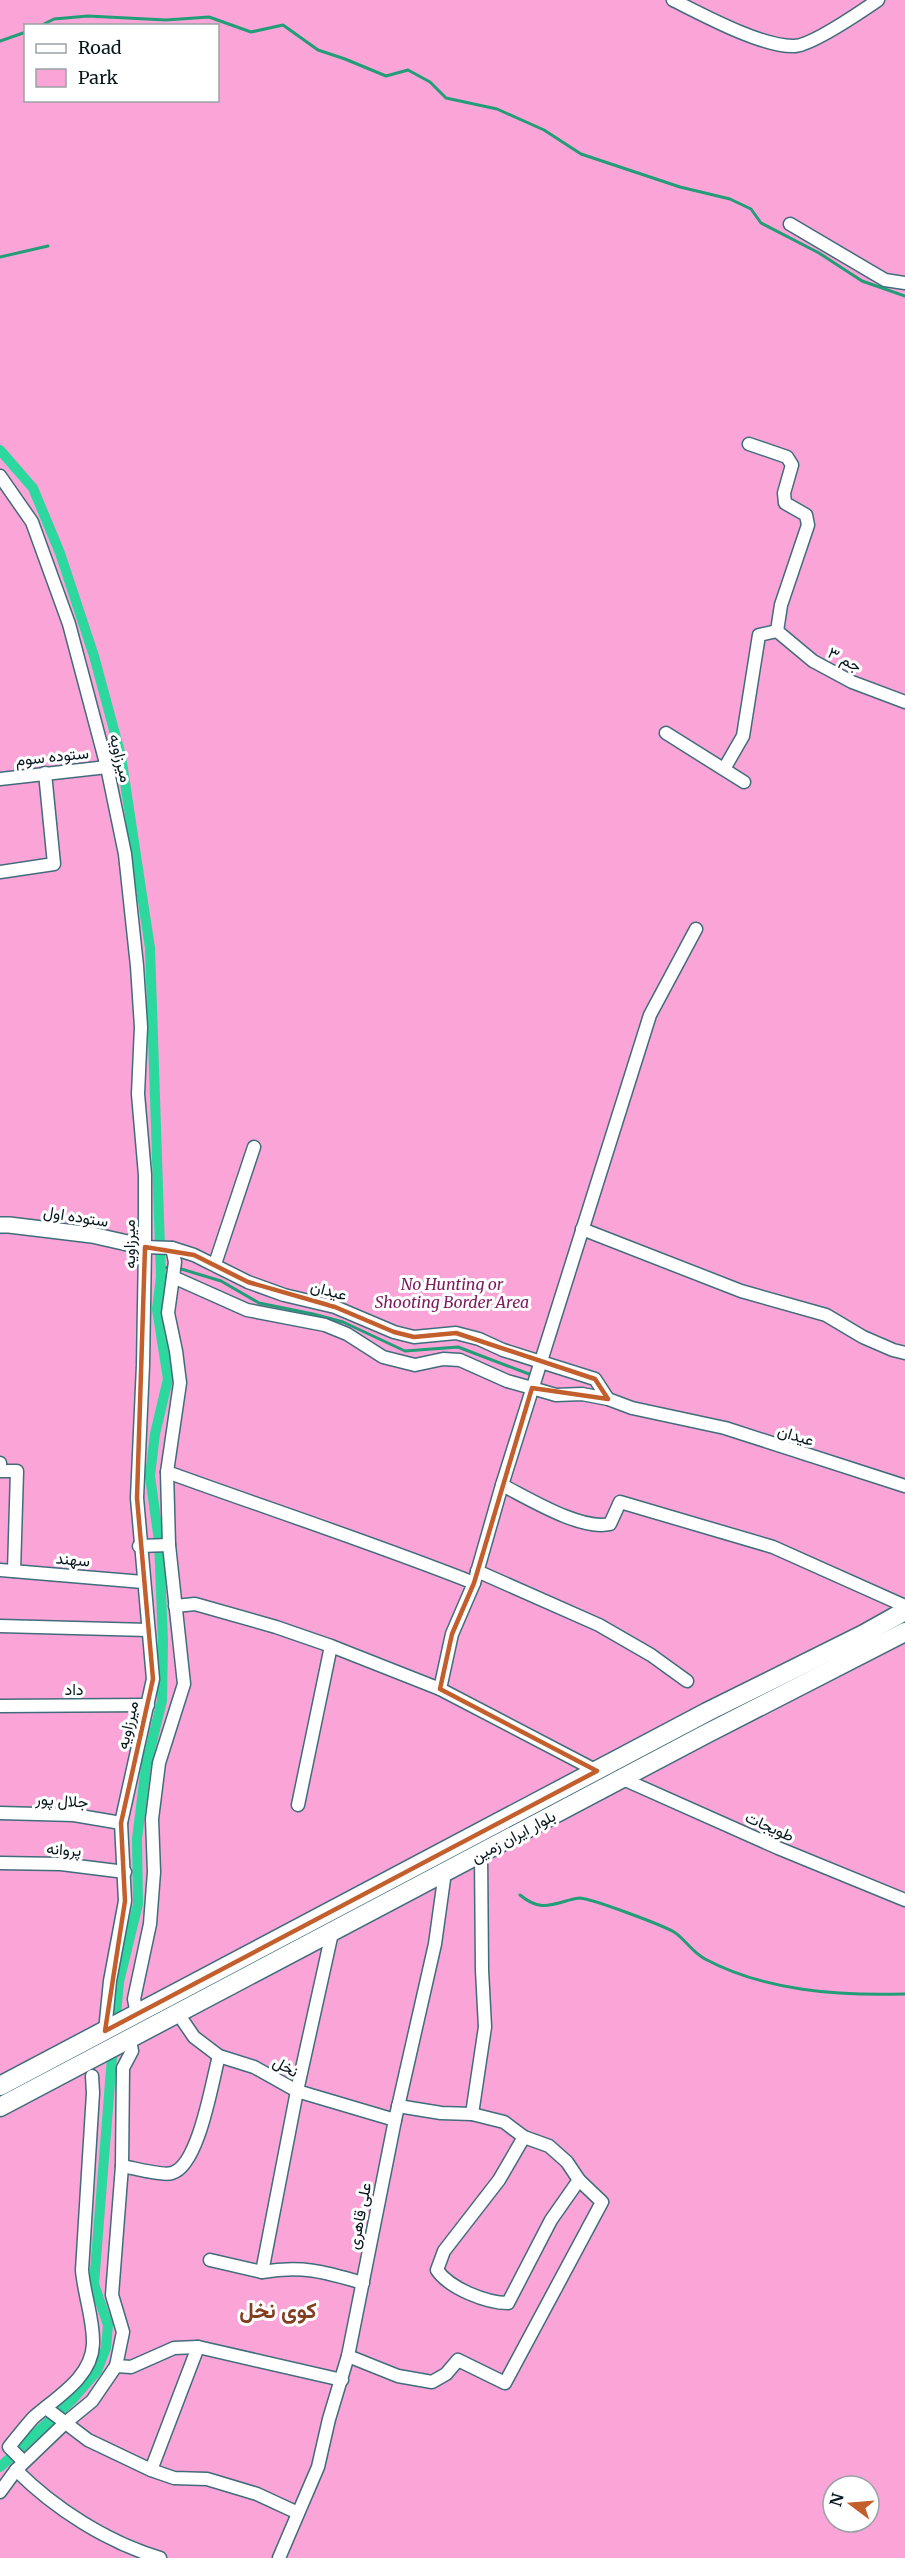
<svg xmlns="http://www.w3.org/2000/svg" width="905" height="2558" font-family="Merriweather,Vazirmatn,serif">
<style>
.green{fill:#fba4d7;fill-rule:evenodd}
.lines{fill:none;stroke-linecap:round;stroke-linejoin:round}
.stream{stroke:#219e78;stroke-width:3}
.canal{stroke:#2cd89e;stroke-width:10}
.minor-casing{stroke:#406c7c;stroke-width:15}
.tertiary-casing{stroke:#406c7c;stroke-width:18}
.primary-casing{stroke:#406c7c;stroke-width:21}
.minor{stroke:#fff;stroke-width:12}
.tertiary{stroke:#fff;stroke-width:15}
.primary{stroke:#fff;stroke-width:18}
.marked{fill:none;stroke:#c35e2d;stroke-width:4.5;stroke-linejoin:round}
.labels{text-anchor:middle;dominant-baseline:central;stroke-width:6;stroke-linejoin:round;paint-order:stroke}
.street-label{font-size:16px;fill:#06171e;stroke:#fff}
.park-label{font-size:16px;font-style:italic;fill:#7d195d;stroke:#fff}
.district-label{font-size:22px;font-weight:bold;fill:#813f21;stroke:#fff}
</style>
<rect width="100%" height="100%" fill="#d3eefa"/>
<!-- green -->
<path class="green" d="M0 0H905V2558H0ZM26 26H218V100H26ZM833 2486H869V2522H833Z"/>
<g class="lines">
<!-- stream -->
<g class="stream">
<path d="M40 26 54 19 88 16 166 20 209 17 251 32 283 25 318 50 345 59 386 76 408 70 430 82 446 98 497 109 544 130 581 154 680 187 730 199 751 209 761 223 819 253 862 281 905 296"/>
<path d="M0 41 26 32"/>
<path d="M0 257 48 246"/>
<path d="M161 1267 171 1268"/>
<path d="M178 1268 221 1281 259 1303 313 1314 343 1322 405 1351 458 1347 529 1374"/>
<path d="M520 1895C537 1909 546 1907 566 1901 570 1900 576 1898 580 1898 593 1899 662 1925 674 1932 685 1939 691 1951 705 1959 765 1991 838 1996 905 1994"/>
</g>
<!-- canal -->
<g class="canal">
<path d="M0 450 33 488 60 553 94 656 121 756 150 948 161 1277 157 1309 168 1379 155 1434 150 1476 159 1541 163 1642 162 1701 146 1766 137 1839 138 1904 119 1982 115 2026"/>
<path d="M0 2467 73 2399 97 2371 106 2348 108 2325 94 2284 113 2045"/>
</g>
<!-- minor casing -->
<g class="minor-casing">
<g id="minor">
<path d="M673 0C703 15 762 47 794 46 811 46 862 11 878 0"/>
<path d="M790 224 885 280 905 283"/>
<path d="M0 476 32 522 69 624 107 767 125 854 137 966 141 1027 138 1094 145 1175V1247L143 1365 137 1498 153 1679 121 1823 125 1901 110 1981 105 2031"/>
<path d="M777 631 813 661 852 682 905 702"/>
<path d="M666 733 744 782"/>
<path d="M724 769 743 736 759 635 777 631 781 605 808 525 806 515 785 503 784 493 792 465 787 457 749 444"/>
<path d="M0 779 107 767"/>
<path d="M0 872 54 864 45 773"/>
<path d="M582 1229 741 1291 826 1315 863 1337 893 1350 905 1353"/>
<path d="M145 1247 172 1248 194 1255 248 1282 284 1295 335 1307 394 1332 414 1337 456 1333 479 1339 503 1350 595 1379 608 1399"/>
<path d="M215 1264 254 1147"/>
<path d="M173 1277 247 1310 325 1325 347 1334 383 1357 415 1365 443 1359 460 1360 507 1381 532 1388 556 1395 582 1394 608 1399 632 1408 725 1428 905 1486"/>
<path d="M0 1463V1471H17L14 1571"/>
<path d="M167 1472C269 1509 373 1543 474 1583"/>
<path d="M502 1485C528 1498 581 1531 610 1524L620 1502 773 1547 905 1606"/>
<path d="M139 1546 169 1545"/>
<path d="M0 1570 143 1582"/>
<path d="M477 1571 599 1625 651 1655 687 1681"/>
<path d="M175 1606 195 1604 276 1627 331 1646 440 1689 597 1771"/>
<path d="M0 1626 148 1630"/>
<path d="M440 1689 452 1634 474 1583 502 1485 650 1015 696 929"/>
<path d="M0 1706 148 1705"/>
<path d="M623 1779 778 1848 905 1900"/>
<path d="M298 1805 331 1646"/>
<path d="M0 1813 74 1815 121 1823"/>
<path d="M0 1863 61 1864 125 1872"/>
<path d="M177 2012 194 2037 219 2056 254 2067 297 2091 395 2120"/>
<path d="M137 2014 134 1999 150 1924 154 1872 152 1819 159 1763 184 1684 169 1545 167 1472 180 1383 176 1351 168 1313 175 1262 172 1248"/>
<path d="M130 2040 132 2051 123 2068 122 2166 112 2295 123 2332 116 2366 92 2401 64 2424 16 2470C55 2509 107 2542 160 2558"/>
<path d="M472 2114 485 2027 482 1970 481 1853"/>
<path d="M524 2137 499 2180 444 2251 437 2270C449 2288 486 2303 508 2303L551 2220 579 2180"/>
<path d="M122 2166C134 2168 162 2176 172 2173 199 2166 212 2081 219 2056"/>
<path d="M210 2260 262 2272 297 2091 332 1933"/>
<path d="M262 2272C302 2265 325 2272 363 2283"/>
<path d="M198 2347 151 2470 174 2478 207 2479 257 2494 298 2513"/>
<path d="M348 2356 398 2376 432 2382 446 2374 458 2360 505 2383 602 2202 579 2180 567 2162 549 2146 524 2137 504 2122 472 2114 441 2113 398 2106"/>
<path d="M116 2366 131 2367 174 2348 198 2347 342 2380"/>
<path d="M46 2408 88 2440 151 2470"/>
<path d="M24 2462 9 2447C17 2437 25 2427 33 2418 55 2398 92 2378 93 2344 94 2320 84 2295 82 2270L93 2093 92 2076"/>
<path d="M0 2492 16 2470"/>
<path d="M279 2558 318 2467 329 2419 348 2356 395 2120 435 1944 445 1872"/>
</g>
</g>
<!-- tertiary casing -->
<g class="tertiary-casing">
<path id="tertiary" d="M0 1225H9L92 1235 145 1247"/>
</g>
<!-- primary casing -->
<g class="primary-casing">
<g id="primary">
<path d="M0 2086 707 1712 864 1634 905 1611"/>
<path d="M0 2107 704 1735 905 1632"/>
</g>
</g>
<!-- minor -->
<use href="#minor" class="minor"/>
<!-- tertiary -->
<use href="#tertiary" class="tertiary"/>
<!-- primary -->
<use href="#primary" class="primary"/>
</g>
<!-- marked area -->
<path class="marked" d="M145 1247 194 1255 248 1282 335 1307 394 1332 414 1337 456 1333 595 1379 608 1399 532 1388 474 1583 452 1634 440 1689 597 1771 105 2031 125 1901 121 1823 153 1679 137 1498Z"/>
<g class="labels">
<!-- street labels -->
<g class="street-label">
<text transform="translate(845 659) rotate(27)">جم ۳</text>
<text transform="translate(52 756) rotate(-6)">ستوده سوم</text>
<text transform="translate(121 758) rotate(76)">میرزاویه</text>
<text transform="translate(76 1216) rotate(9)">ستوده اول</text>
<text transform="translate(129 1244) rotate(-90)">میرزاویه</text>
<text transform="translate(329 1290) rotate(15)">عیدان</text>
<text transform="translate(796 1435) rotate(17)">عیدان</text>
<text transform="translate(73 1559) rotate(5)">سهند</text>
<text x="74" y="1689">داد</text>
<text transform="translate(127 1725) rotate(-77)">میرزاویه</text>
<text transform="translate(62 1800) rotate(4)">جلال پور</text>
<text transform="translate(770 1826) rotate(24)">طویجات</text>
<text transform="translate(513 1836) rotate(-28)">بلوار ایران زمین</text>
<text transform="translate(64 1849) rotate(4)">پروانه</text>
<text transform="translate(286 2066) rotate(29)">نخل</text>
<text transform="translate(359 2216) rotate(-79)">علی قاهری</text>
</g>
<!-- park labels -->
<g class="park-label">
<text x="452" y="1284">No Hunting or<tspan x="452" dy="18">Shooting Border Area</tspan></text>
</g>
<!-- district labels -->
<g class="district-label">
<text x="278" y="2310">کوی نخل</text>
</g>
</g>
<!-- legend -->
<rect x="24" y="24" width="195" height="78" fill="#ffffff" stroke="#9ba2a5" stroke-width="1.5"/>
<rect x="36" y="44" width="30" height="9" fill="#ffffff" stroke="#9ba2a5" stroke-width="1.5"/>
<text x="78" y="54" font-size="18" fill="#06171e">Road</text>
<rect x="36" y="69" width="30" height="18" fill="#fba4d7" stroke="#9ba2a5" stroke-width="1.5"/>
<text x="78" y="84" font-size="18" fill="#06171e">Park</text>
<!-- north arrow -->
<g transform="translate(851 2504) rotate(286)"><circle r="28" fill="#ffffff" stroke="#9ba2a5" stroke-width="1.5"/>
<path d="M0-4.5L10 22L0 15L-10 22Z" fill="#c35e2d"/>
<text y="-9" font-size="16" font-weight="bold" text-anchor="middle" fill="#06171e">N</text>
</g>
</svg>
